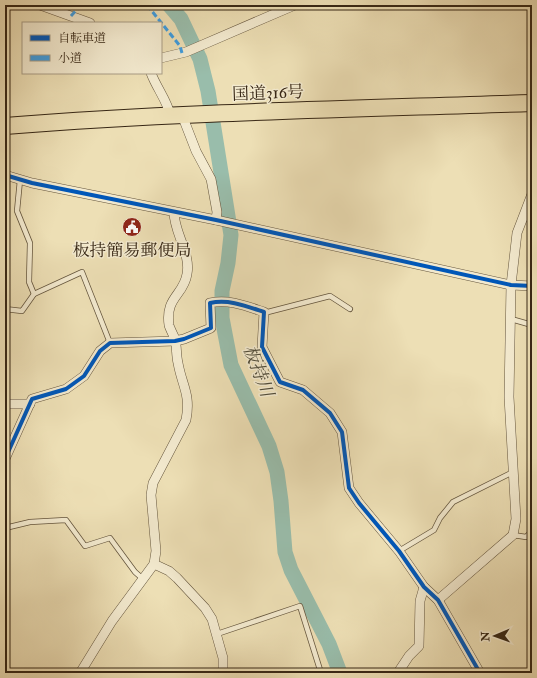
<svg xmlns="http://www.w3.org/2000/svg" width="537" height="678" font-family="'IM FELL Double Pica','Noto Serif JP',serif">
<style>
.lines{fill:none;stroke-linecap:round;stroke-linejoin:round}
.river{stroke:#99bdab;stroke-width:15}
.service-casing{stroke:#64553d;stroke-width:6}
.minor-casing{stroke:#64553d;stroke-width:10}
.trunk-casing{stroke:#372715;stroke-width:18}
.service{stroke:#f3eacf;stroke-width:4.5}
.minor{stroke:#f3eacf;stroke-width:9}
.trunk{stroke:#eddfb5;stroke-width:16}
.quiet{stroke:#3e9cdf;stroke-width:3;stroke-dasharray:6 3;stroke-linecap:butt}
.cycleway-casing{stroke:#f3eacf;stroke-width:6}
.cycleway{stroke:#0057b8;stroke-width:4}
.labels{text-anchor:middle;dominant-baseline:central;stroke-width:3;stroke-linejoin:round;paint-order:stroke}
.street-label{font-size:17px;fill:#372715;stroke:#f3eacf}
.poi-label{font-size:17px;fill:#372715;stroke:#f3eacf}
.water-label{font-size:18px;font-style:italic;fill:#504c3a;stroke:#f3eacf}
</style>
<rect width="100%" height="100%" fill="#eddfb5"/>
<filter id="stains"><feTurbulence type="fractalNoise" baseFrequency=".005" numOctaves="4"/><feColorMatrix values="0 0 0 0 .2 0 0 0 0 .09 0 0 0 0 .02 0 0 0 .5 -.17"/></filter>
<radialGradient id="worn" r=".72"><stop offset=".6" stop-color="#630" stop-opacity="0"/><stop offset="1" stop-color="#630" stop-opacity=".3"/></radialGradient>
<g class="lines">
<!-- river -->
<path class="river" d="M169 5 181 19 200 59 208 91 231 235 228 263 222 291V318L231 365 269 446 277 472 281 501 285 552 291 570 329 644 340 673"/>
<!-- service casing -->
<g class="service-casing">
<g id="service">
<path d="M20 180 17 211 30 243 29 282 34 294"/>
<path d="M522 219 532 217"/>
<path d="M5 309 22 311 34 294 82 272 110 343"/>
<path d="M264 313 330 296 350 309"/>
<path d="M511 319 532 325"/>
<path d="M5 528 30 522 66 520 85 546 110 538 135 572 143 579"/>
<path d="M513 535 526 537 532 531"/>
<path d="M399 551 434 530 440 518 453 502 513 472"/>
<path d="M217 634 300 606 321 673"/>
</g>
</g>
<!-- minor casing -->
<g class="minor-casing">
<g id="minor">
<path d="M40 5 90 23"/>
<path d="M161 58 186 52 295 5"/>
<path d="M151 73C156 87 168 102 170 115"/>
<path d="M182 115 196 151 211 179 217 212 216 220"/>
<path d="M5 175 32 183 216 220 511 285 532 286"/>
<path d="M5 404H30"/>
<path d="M5 459 32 399 66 389 84 376 100 351 110 343 175 341 184 339 211 328 210 303C229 299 246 306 264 312L262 347 280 382 303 390 330 413 342 432 349 488 359 503 399 551 424 587 438 600 480 673"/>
<path d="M154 564 169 571 177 578 205 608 212 619 223 658V673"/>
<path d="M438 600 513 535 516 519 509 397 511 285 517 233 532 194"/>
<path d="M80 673 112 621 154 564 156 551 151 495 153 483 186 420C191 394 182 386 178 363 176 355 177 347 175 339 173 334 170 329 169 325 165 297 184 295 187 274 191 253 174 233 174 212"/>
<path d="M400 673 399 671 409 656 419 646 420 601 424 587"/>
</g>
</g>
<!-- trunk casing -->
<g class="trunk-casing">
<path id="trunk" d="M5 126C180 112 356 109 532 103"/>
</g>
<!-- service -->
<use href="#service" class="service"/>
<!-- minor -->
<use href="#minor" class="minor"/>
<!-- trunk -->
<use href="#trunk" class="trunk"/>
<!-- quiet -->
<g class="quiet">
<path d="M147 5 180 46 182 53"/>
<path d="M71 16 81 5"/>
</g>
<!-- cycleway casing -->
<g class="cycleway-casing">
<g id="cycleway">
<path d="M5 175 32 183 216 220 511 285 532 286"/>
<path d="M5 459 32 399 66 389 84 376 100 351 110 343 175 341 184 339 211 328 210 303C229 299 246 306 264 312L262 347 280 382 303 390 330 413 342 432 349 488 359 503 399 551 424 587 438 600 480 673"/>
</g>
</g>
<!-- cycleway -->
<use href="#cycleway" class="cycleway"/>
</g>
<!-- icons -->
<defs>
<g id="civic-disc" transform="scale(1)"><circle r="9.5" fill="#8f2418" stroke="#f3eacf"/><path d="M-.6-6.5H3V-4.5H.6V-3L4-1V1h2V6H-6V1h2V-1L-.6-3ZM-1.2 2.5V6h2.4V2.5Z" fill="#fff"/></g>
</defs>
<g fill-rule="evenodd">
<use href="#civic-disc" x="132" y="227"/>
</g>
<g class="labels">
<!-- street labels -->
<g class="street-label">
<text transform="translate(268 93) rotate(-2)">国道316号</text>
</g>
<!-- poi labels -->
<g class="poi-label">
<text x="132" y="250">板持簡易郵便局</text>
</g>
<!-- water labels -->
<g class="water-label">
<text transform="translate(258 371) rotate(69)">板持川</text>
</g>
</g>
<!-- margin -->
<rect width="537" height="678" fill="none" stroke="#eddfb5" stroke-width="20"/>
<rect x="6" y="6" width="525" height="666" fill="none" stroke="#372715" stroke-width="2"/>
<rect x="10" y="10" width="517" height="658" fill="none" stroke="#372715"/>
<!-- legend -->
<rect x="22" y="22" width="140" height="52" fill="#f3eacf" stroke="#a89c85"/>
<rect x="30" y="35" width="20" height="6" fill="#0057b8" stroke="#a89c85"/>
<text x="58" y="42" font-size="12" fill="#372715">自転車道</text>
<rect x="30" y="55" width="20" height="6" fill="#3e9cdf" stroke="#a89c85"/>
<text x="58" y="62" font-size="12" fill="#372715">小道</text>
<!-- north arrow -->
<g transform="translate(495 636) rotate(268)" stroke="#f3eacf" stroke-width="3" paint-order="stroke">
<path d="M0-3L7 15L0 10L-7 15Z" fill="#372715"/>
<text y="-6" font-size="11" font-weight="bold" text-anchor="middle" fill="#372715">N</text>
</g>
<rect width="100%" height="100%" filter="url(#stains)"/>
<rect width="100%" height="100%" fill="url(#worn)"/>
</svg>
